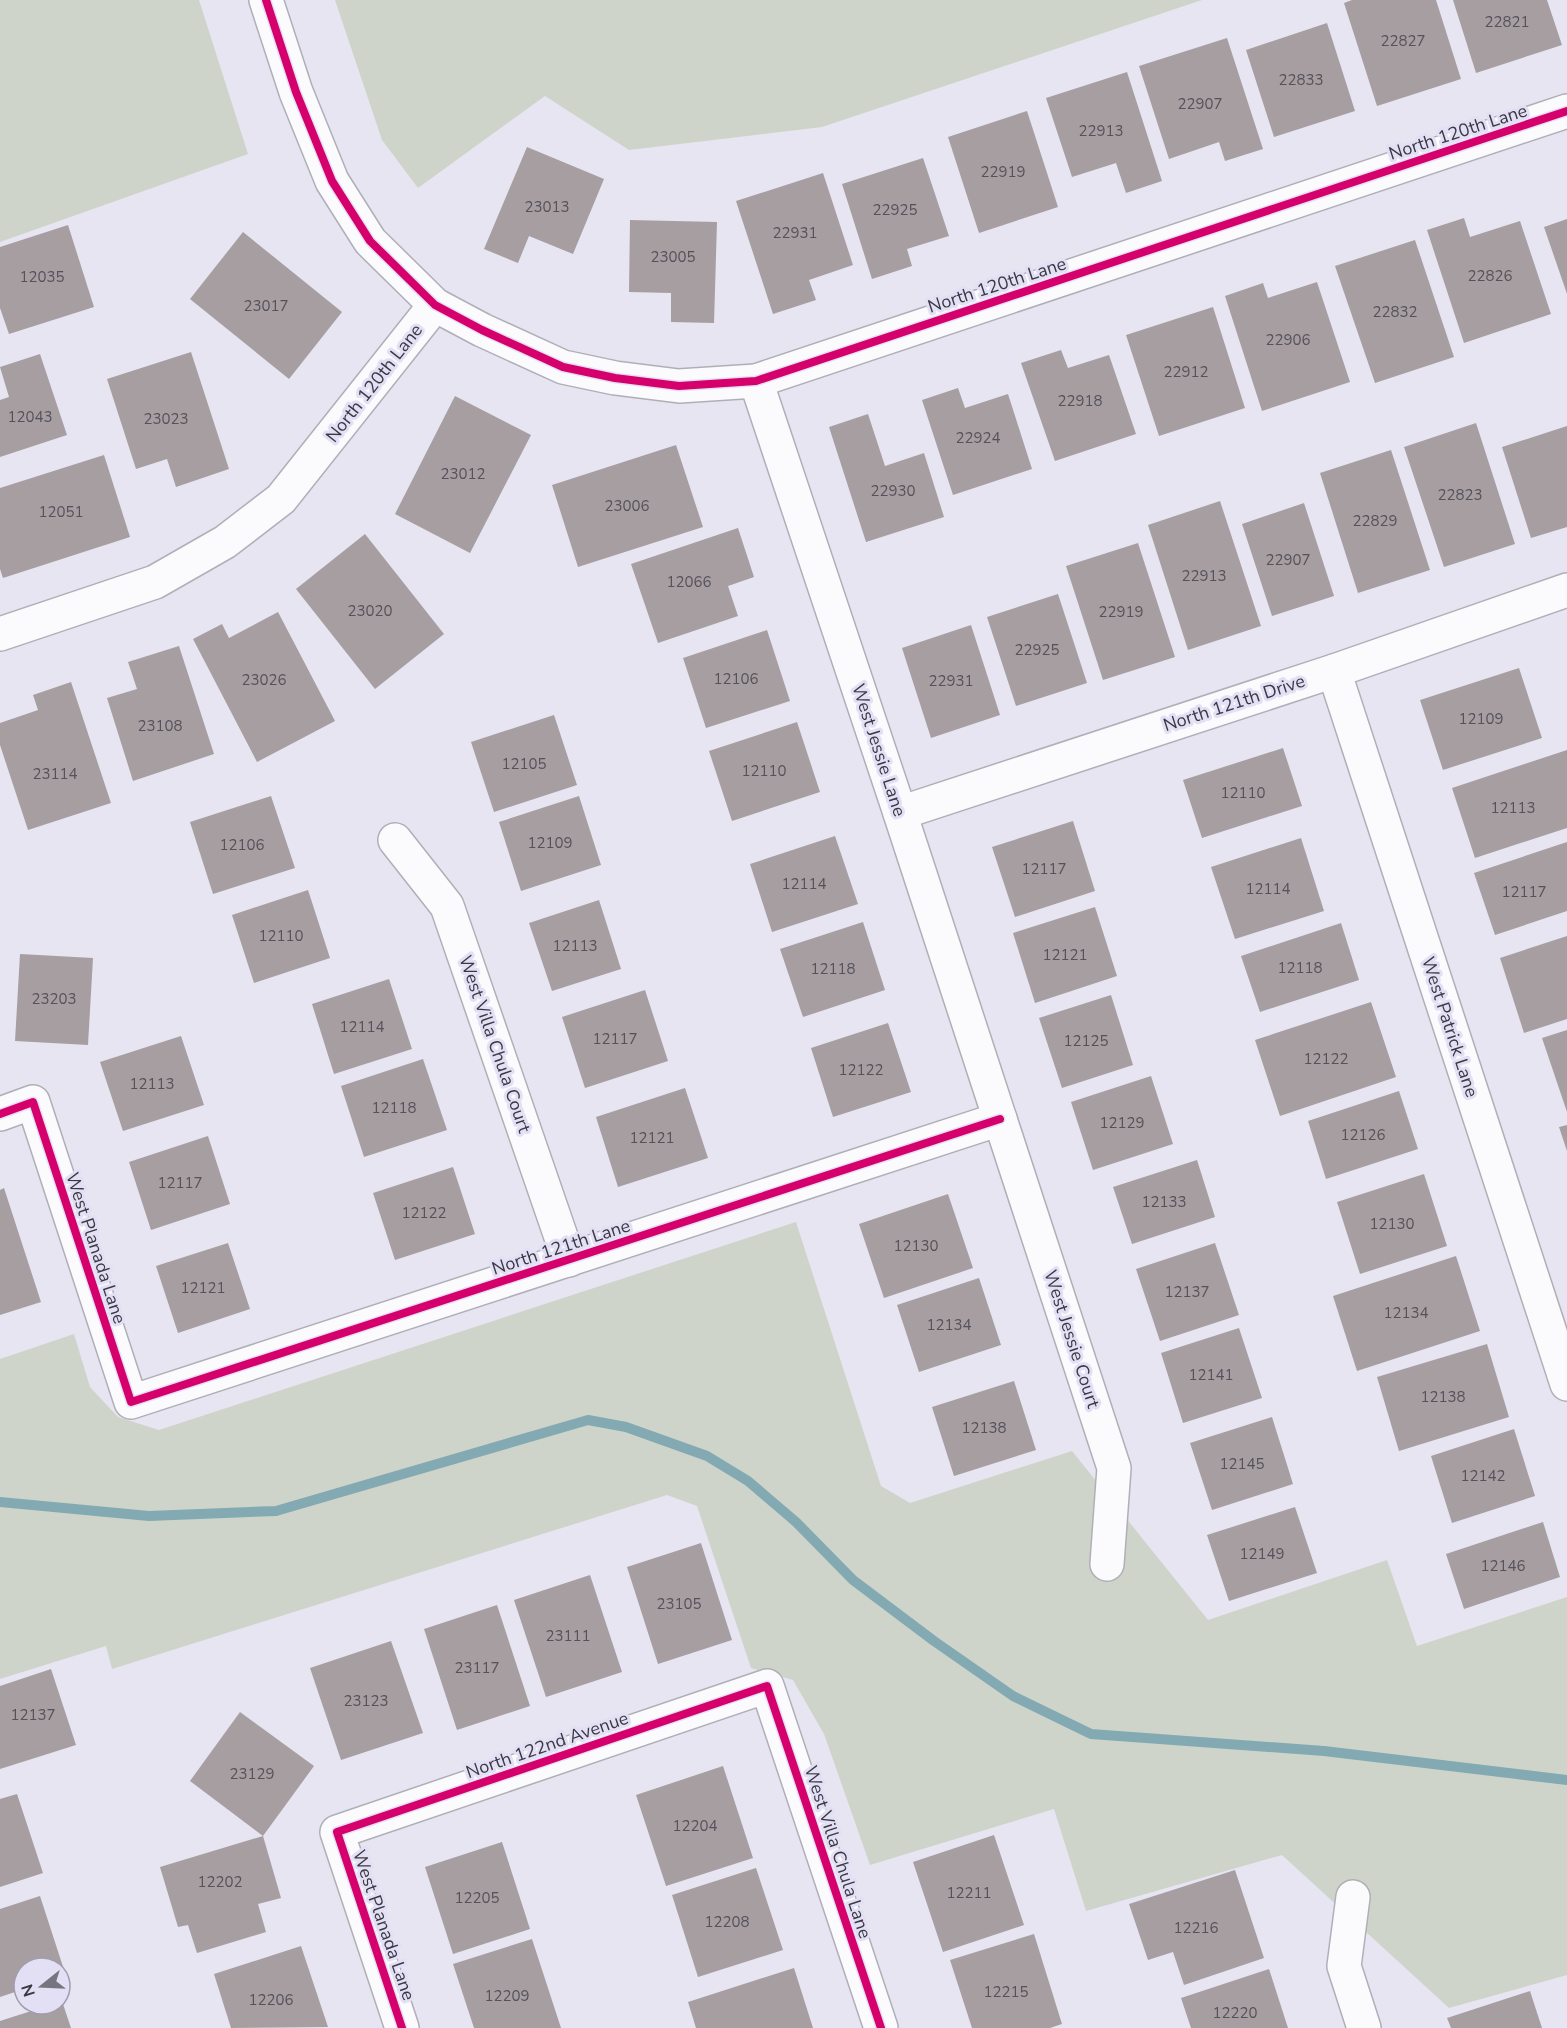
<svg xmlns="http://www.w3.org/2000/svg" width="1567" height="2028" font-family="'Nunito Sans',sans-serif">
<style>
.green{fill:#cfd4ca}
.lines{fill:none;stroke-linecap:round;stroke-linejoin:round}
.stream{stroke:#83aab2;stroke-width:10}
.building{fill:#a79ea2}
.minor-casing{stroke:#afafb7;stroke-width:36}
.minor{stroke:#fbfbfd;stroke-width:33}
.cycleway-casing{stroke:#e3e0f6;stroke-width:11}
.cycleway{stroke:#d6006c;stroke-width:8}
.labels{text-anchor:middle;dominant-baseline:central;stroke-width:6;stroke-linejoin:round;paint-order:stroke}
.number-label{font-size:15px;fill:#55525a}
.street-label{font-size:18px;fill:#3a3942;stroke:#e3e0f6}
</style>
<rect width="100%" height="100%" fill="#e6e5f1"/>
<!-- green -->
<g class="green">
<path d="M0 0H199L248 154 0 242Z"/>
<path d="M335 0H1202L822 127 629 150 545 96 418 188 382 140Z"/>
<path d="M796 1222 881 1486 910 1503 1072 1451 1208 1620 1387 1560 1417 1646 1567 1597V1975L1449 2008 1282 1855 1086 1911 1054 1809 870 1865 824 1734 793 1680 751 1668 697 1506 667 1495 112 1669 106 1646 0 1679V1359L74 1334 90 1387 118 1417 159 1430Z"/>
</g>
<g class="lines">
<!-- stream -->
<path class="stream" d="M0 1502 149 1516 276 1511 588 1420 626 1427 707 1456 748 1481 796 1522 853 1580 934 1641 1013 1696 1091 1734 1324 1751 1567 1780"/>
</g>
<!-- building -->
<g class="building">
<path d="M1352 0H1436L1461 79 1377 106 1344 3Z"/>
<path d="M1453 0H1547L1562 45 1476 73Z"/>
<path d="M1327 23 1355 111 1274 137 1246 50Z"/>
<path d="M1227 38 1263 149 1225 161 1219 142 1169 159 1139 66Z"/>
<path d="M1127 72 1162 181 1126 193 1116 163 1072 177 1046 98Z"/>
<path d="M1027 111 1058 207 979 233 948 137Z"/>
<path d="M527 147 604 179 573 254 529 236 518 263 484 249Z"/>
<path d="M923 158 949 236 907 249 912 266 872 279 842 184Z"/>
<path d="M823 173 853 265 809 280 816 300 773 314 736 201Z"/>
<path d="M1464 218 1470 237 1520 221 1551 314 1464 343 1427 230Z"/>
<path d="M1567 219V294L1544 227Z"/>
<path d="M630 220 717 222 714 323 671 322V293L629 292Z"/>
<path d="M68 225 94 307 9 334 0 308V247Z"/>
<path d="M243 232 342 312 289 379 190 299Z"/>
<path d="M1415 240 1454 357 1375 383 1335 266Z"/>
<path d="M1317 282 1350 382 1262 411 1225 296 1263 283 1268 298Z"/>
<path d="M1213 307 1245 408 1159 436 1126 335Z"/>
<path d="M1061 350 1068 368 1109 355 1136 434 1055 461 1021 363Z"/>
<path d="M191 352 229 469 176 487 167 459 136 469 107 379Z"/>
<path d="M40 354 67 435 0 457V400L9 397 0 367Z"/>
<path d="M958 388 965 408 1008 394 1032 469 953 495 922 400Z"/>
<path d="M455 396 531 435 470 553 395 514Z"/>
<path d="M868 414 885 466 924 453 944 517 866 542 829 427Z"/>
<path d="M1476 423 1515 544 1444 567 1404 447Z"/>
<path d="M1567 426V527L1531 538 1502 447Z"/>
<path d="M676 445 703 527 578 567 552 485Z"/>
<path d="M1391 450 1430 570 1358 593 1320 473Z"/>
<path d="M104 455 130 537 3 578 0 569V488Z"/>
<path d="M1220 501 1261 626 1188 650 1148 525Z"/>
<path d="M1304 503 1334 596 1272 616 1242 524Z"/>
<path d="M738 528 754 577 728 586 738 616 658 643 631 564Z"/>
<path d="M365 534 444 634 375 689 296 589Z"/>
<path d="M1138 543 1175 657 1103 680 1066 566Z"/>
<path d="M1058 594 1087 683 1016 706 987 617Z"/>
<path d="M278 612 335 721 257 762 193 639 222 624 229 638Z"/>
<path d="M971 625 1000 715 931 738 902 648Z"/>
<path d="M767 630 790 701 706 728 683 658Z"/>
<path d="M179 646 214 754 133 781 107 698 137 689 128 662Z"/>
<path d="M1519 668 1542 738 1443 770 1420 700Z"/>
<path d="M71 682 111 803 28 830 0 745V723L38 710 33 695Z"/>
<path d="M554 715 577 785 494 812 471 742Z"/>
<path d="M797 722 820 792 732 821 709 751Z"/>
<path d="M1283 748 1302 806 1202 838 1183 780Z"/>
<path d="M1567 750V828L1475 858 1452 788Z"/>
<path d="M271 796 295 868 213 894 190 822Z"/>
<path d="M579 796 601 865 521 891 499 822Z"/>
<path d="M1073 821 1095 891 1015 917 992 847Z"/>
<path d="M835 836 858 904 772 932 750 864Z"/>
<path d="M1301 838 1324 911 1235 939 1211 867Z"/>
<path d="M1567 842V911L1495 935 1474 873Z"/>
<path d="M308 890 330 958 254 983 232 915Z"/>
<path d="M599 900 621 969 552 991 529 923Z"/>
<path d="M1095 907 1117 976 1035 1003 1013 933Z"/>
<path d="M863 922 885 990 803 1017 780 949Z"/>
<path d="M1341 923 1359 980 1260 1012 1241 956Z"/>
<path d="M1567 936V1019L1524 1033 1500 958Z"/>
<path d="M20 954 93 958 88 1045 15 1041Z"/>
<path d="M389 979 412 1049 334 1074 312 1004Z"/>
<path d="M645 990 668 1061 585 1088 562 1017Z"/>
<path d="M1111 995 1133 1065 1062 1088 1039 1018Z"/>
<path d="M1371 1002 1396 1077 1280 1116 1255 1040Z"/>
<path d="M888 1023 911 1092 833 1117 811 1048Z"/>
<path d="M1567 1030V1112L1542 1038Z"/>
<path d="M181 1036 204 1105 123 1131 100 1062Z"/>
<path d="M423 1059 447 1130 364 1157 341 1086Z"/>
<path d="M1151 1076 1173 1144 1093 1170 1071 1102Z"/>
<path d="M685 1088 708 1158 618 1187 596 1117Z"/>
<path d="M1399 1091 1418 1149 1326 1179 1308 1121Z"/>
<path d="M1567 1125V1151L1559 1127Z"/>
<path d="M208 1136 230 1204 151 1230 129 1162Z"/>
<path d="M1197 1160 1215 1217 1132 1244 1113 1187Z"/>
<path d="M453 1167 475 1234 395 1260 373 1193Z"/>
<path d="M1424 1174 1447 1246 1360 1274 1337 1202Z"/>
<path d="M4 1188 41 1302 0 1315V1190Z"/>
<path d="M948 1194 973 1268 884 1298 859 1224Z"/>
<path d="M228 1243 250 1309 178 1333 156 1266Z"/>
<path d="M1215 1243 1239 1315 1160 1341 1136 1269Z"/>
<path d="M1456 1256 1480 1331 1357 1371 1333 1296Z"/>
<path d="M979 1278 1001 1345 919 1372 897 1305Z"/>
<path d="M1239 1328 1262 1398 1183 1423 1161 1353Z"/>
<path d="M1487 1344 1509 1417 1399 1451 1377 1377Z"/>
<path d="M1014 1381 1036 1450 954 1476 932 1407Z"/>
<path d="M1272 1417 1293 1484 1212 1510 1190 1443Z"/>
<path d="M1514 1429 1535 1496 1452 1523 1431 1456Z"/>
<path d="M1295 1507 1317 1573 1229 1601 1207 1535Z"/>
<path d="M1543 1522 1560 1577 1464 1609 1446 1554Z"/>
<path d="M701 1543 732 1640 658 1664 627 1567Z"/>
<path d="M590 1575 622 1672 546 1697 514 1600Z"/>
<path d="M497 1605 530 1706 457 1730 424 1629Z"/>
<path d="M391 1641 423 1733 341 1760 310 1668Z"/>
<path d="M51 1669 76 1745 0 1769V1686Z"/>
<path d="M240 1712 314 1766 263 1836 190 1781Z"/>
<path d="M723 1766 753 1858 666 1886 636 1795Z"/>
<path d="M17 1794 43 1873 0 1887V1799Z"/>
<path d="M994 1835 1024 1925 943 1952 913 1862Z"/>
<path d="M263 1836 281 1898 258 1904 266 1932 197 1953 188 1925 178 1927 160 1867Z"/>
<path d="M502 1842 530 1929 453 1954 425 1867Z"/>
<path d="M756 1868 783 1950 698 1977 672 1895Z"/>
<path d="M1235 1870 1264 1958 1184 1985 1173 1952 1148 1960 1129 1904Z"/>
<path d="M40 1896 66 1976 60 1978V1968H24V1989L0 1997V1909Z"/>
<path d="M1034 1934 1062 2024 1050 2028H972L950 1960Z"/>
<path d="M532 1939 561 2028H474L453 1964Z"/>
<path d="M301 1946 328 2027 231 2028 214 1974Z"/>
<path d="M794 1968 813 2028H696L688 2002Z"/>
<path d="M1269 1969 1288 2028H1191L1181 1998Z"/>
<path d="M1530 1991 1542 2028H1451L1447 2018Z"/>
<path d="M62 2001 71 2028H0V2021L53 2004H60Z"/>
</g>
<g class="lines">
<!-- minor casing -->
<g class="minor-casing">
<g id="minor">
<path d="M266 0 296 92 332 181 370 241 435 305 482 330 563 367 615 378 679 386 756 381 1567 111"/>
<path d="M756 381 900 813 1114 1468 1107 1564"/>
<path d="M0 634 155 582 225 542 281 499 435 305"/>
<path d="M1334 671 1567 1384"/>
<path d="M900 813 1334 671 1567 590"/>
<path d="M395 840 447 906 569 1260"/>
<path d="M0 1114 33 1102 131 1402 1000 1119"/>
<path d="M1353 1897 1344 1966 1364 2028"/>
<path d="M402 2028 337 1832 767 1686 881 2028"/>
</g>
</g>
<!-- minor -->
<use href="#minor" class="minor"/>
<!-- cycleway casing -->
<g class="cycleway-casing">
<g id="cycleway">
<path d="M266 0 296 92 332 181 370 241 435 305 482 330 563 367 615 378 679 386 756 381 1567 111"/>
<path d="M0 1114 33 1102 131 1402 1000 1119"/>
<path d="M402 2028 337 1832 767 1686 881 2028"/>
</g>
</g>
<!-- cycleway -->
<use href="#cycleway" class="cycleway"/>
</g>
<g class="labels">
<!-- number labels -->
<g class="number-label">
<text x="1507" y="22">22821</text>
<text x="1403" y="41">22827</text>
<text x="1301" y="80">22833</text>
<text x="1200" y="104">22907</text>
<text x="1101" y="131">22913</text>
<text x="1003" y="172">22919</text>
<text x="547" y="207">23013</text>
<text x="895" y="210">22925</text>
<text x="795" y="233">22931</text>
<text x="673" y="257">23005</text>
<text x="1490" y="276">22826</text>
<text x="42" y="277">12035</text>
<text x="266" y="306">23017</text>
<text x="1395" y="312">22832</text>
<text x="1288" y="340">22906</text>
<text x="1186" y="372">22912</text>
<text x="1080" y="401">22918</text>
<text x="30" y="417">12043</text>
<text x="166" y="419">23023</text>
<text x="978" y="438">22924</text>
<text x="463" y="474">23012</text>
<text x="893" y="491">22930</text>
<text x="1460" y="495">22823</text>
<text x="627" y="506">23006</text>
<text x="61" y="512">12051</text>
<text x="1375" y="521">22829</text>
<text x="1288" y="560">22907</text>
<text x="1204" y="576">22913</text>
<text x="689" y="582">12066</text>
<text x="370" y="611">23020</text>
<text x="1121" y="612">22919</text>
<text x="1037" y="650">22925</text>
<text x="736" y="679">12106</text>
<text x="264" y="680">23026</text>
<text x="951" y="681">22931</text>
<text x="1481" y="719">12109</text>
<text x="160" y="726">23108</text>
<text x="524" y="764">12105</text>
<text x="764" y="771">12110</text>
<text x="55" y="774">23114</text>
<text x="1243" y="793">12110</text>
<text x="1513" y="808">12113</text>
<text x="550" y="843">12109</text>
<text x="242" y="845">12106</text>
<text x="1044" y="869">12117</text>
<text x="804" y="884">12114</text>
<text x="1268" y="889">12114</text>
<text x="1524" y="892">12117</text>
<text x="281" y="936">12110</text>
<text x="575" y="946">12113</text>
<text x="1065" y="955">12121</text>
<text x="1300" y="968">12118</text>
<text x="833" y="969">12118</text>
<text x="54" y="999">23203</text>
<text x="362" y="1027">12114</text>
<text x="615" y="1039">12117</text>
<text x="1086" y="1041">12125</text>
<text x="1326" y="1059">12122</text>
<text x="861" y="1070">12122</text>
<text x="152" y="1084">12113</text>
<text x="394" y="1108">12118</text>
<text x="1122" y="1123">12129</text>
<text x="1363" y="1135">12126</text>
<text x="652" y="1138">12121</text>
<text x="180" y="1183">12117</text>
<text x="1164" y="1202">12133</text>
<text x="424" y="1213">12122</text>
<text x="1392" y="1224">12130</text>
<text x="916" y="1246">12130</text>
<text x="203" y="1288">12121</text>
<text x="1187" y="1292">12137</text>
<text x="1406" y="1313">12134</text>
<text x="949" y="1325">12134</text>
<text x="1211" y="1375">12141</text>
<text x="1443" y="1397">12138</text>
<text x="984" y="1428">12138</text>
<text x="1242" y="1464">12145</text>
<text x="1483" y="1476">12142</text>
<text x="1262" y="1554">12149</text>
<text x="1503" y="1566">12146</text>
<text x="679" y="1604">23105</text>
<text x="568" y="1636">23111</text>
<text x="477" y="1668">23117</text>
<text x="366" y="1701">23123</text>
<text x="33" y="1715">12137</text>
<text x="252" y="1774">23129</text>
<text x="695" y="1826">12204</text>
<text x="220" y="1882">12202</text>
<text x="969" y="1893">12211</text>
<text x="477" y="1898">12205</text>
<text x="727" y="1922">12208</text>
<text x="1196" y="1928">12216</text>
<text x="1006" y="1992">12215</text>
<text x="507" y="1996">12209</text>
<text x="271" y="2000">12206</text>
<text x="1235" y="2013">12220</text>
</g>
<!-- street labels -->
<g class="street-label">
<text transform="translate(1458 132) rotate(-18)">North 120th Lane</text>
<text transform="translate(997 285) rotate(-18)">North 120th Lane</text>
<text transform="translate(374 383) rotate(-52)">North 120th Lane</text>
<text transform="translate(1234 703) rotate(-18)">North 121th Drive</text>
<text transform="translate(879 750) rotate(72)">West Jessie Lane</text>
<text transform="translate(1450 1027) rotate(72)">West Patrick Lane</text>
<text transform="translate(495 1044) rotate(71)">West Villa Chula Court</text>
<text transform="translate(561 1247) rotate(-18)">North 121th Lane</text>
<text transform="translate(96 1248) rotate(72)">West Planada Lane</text>
<text transform="translate(1072 1339) rotate(72)">West Jessie Court</text>
<text transform="translate(547 1745) rotate(-19)">North 122nd Avenue</text>
<text transform="translate(838 1852) rotate(72)">West Villa Chula Lane</text>
<text transform="translate(384 1925) rotate(71)">West Planada Lane</text>
</g>
</g>
<!-- north arrow -->
<g transform="translate(42 1986) rotate(252)"><circle r="28" fill="#e3e0f6" stroke="#9f9dae" stroke-width="1.5"/>
<path d="M0-4.5L10 22L0 15L-10 22Z" fill="#76757f"/>
<text y="-9" font-size="16" font-weight="bold" text-anchor="middle" fill="#3a3942">N</text>
</g>
</svg>
